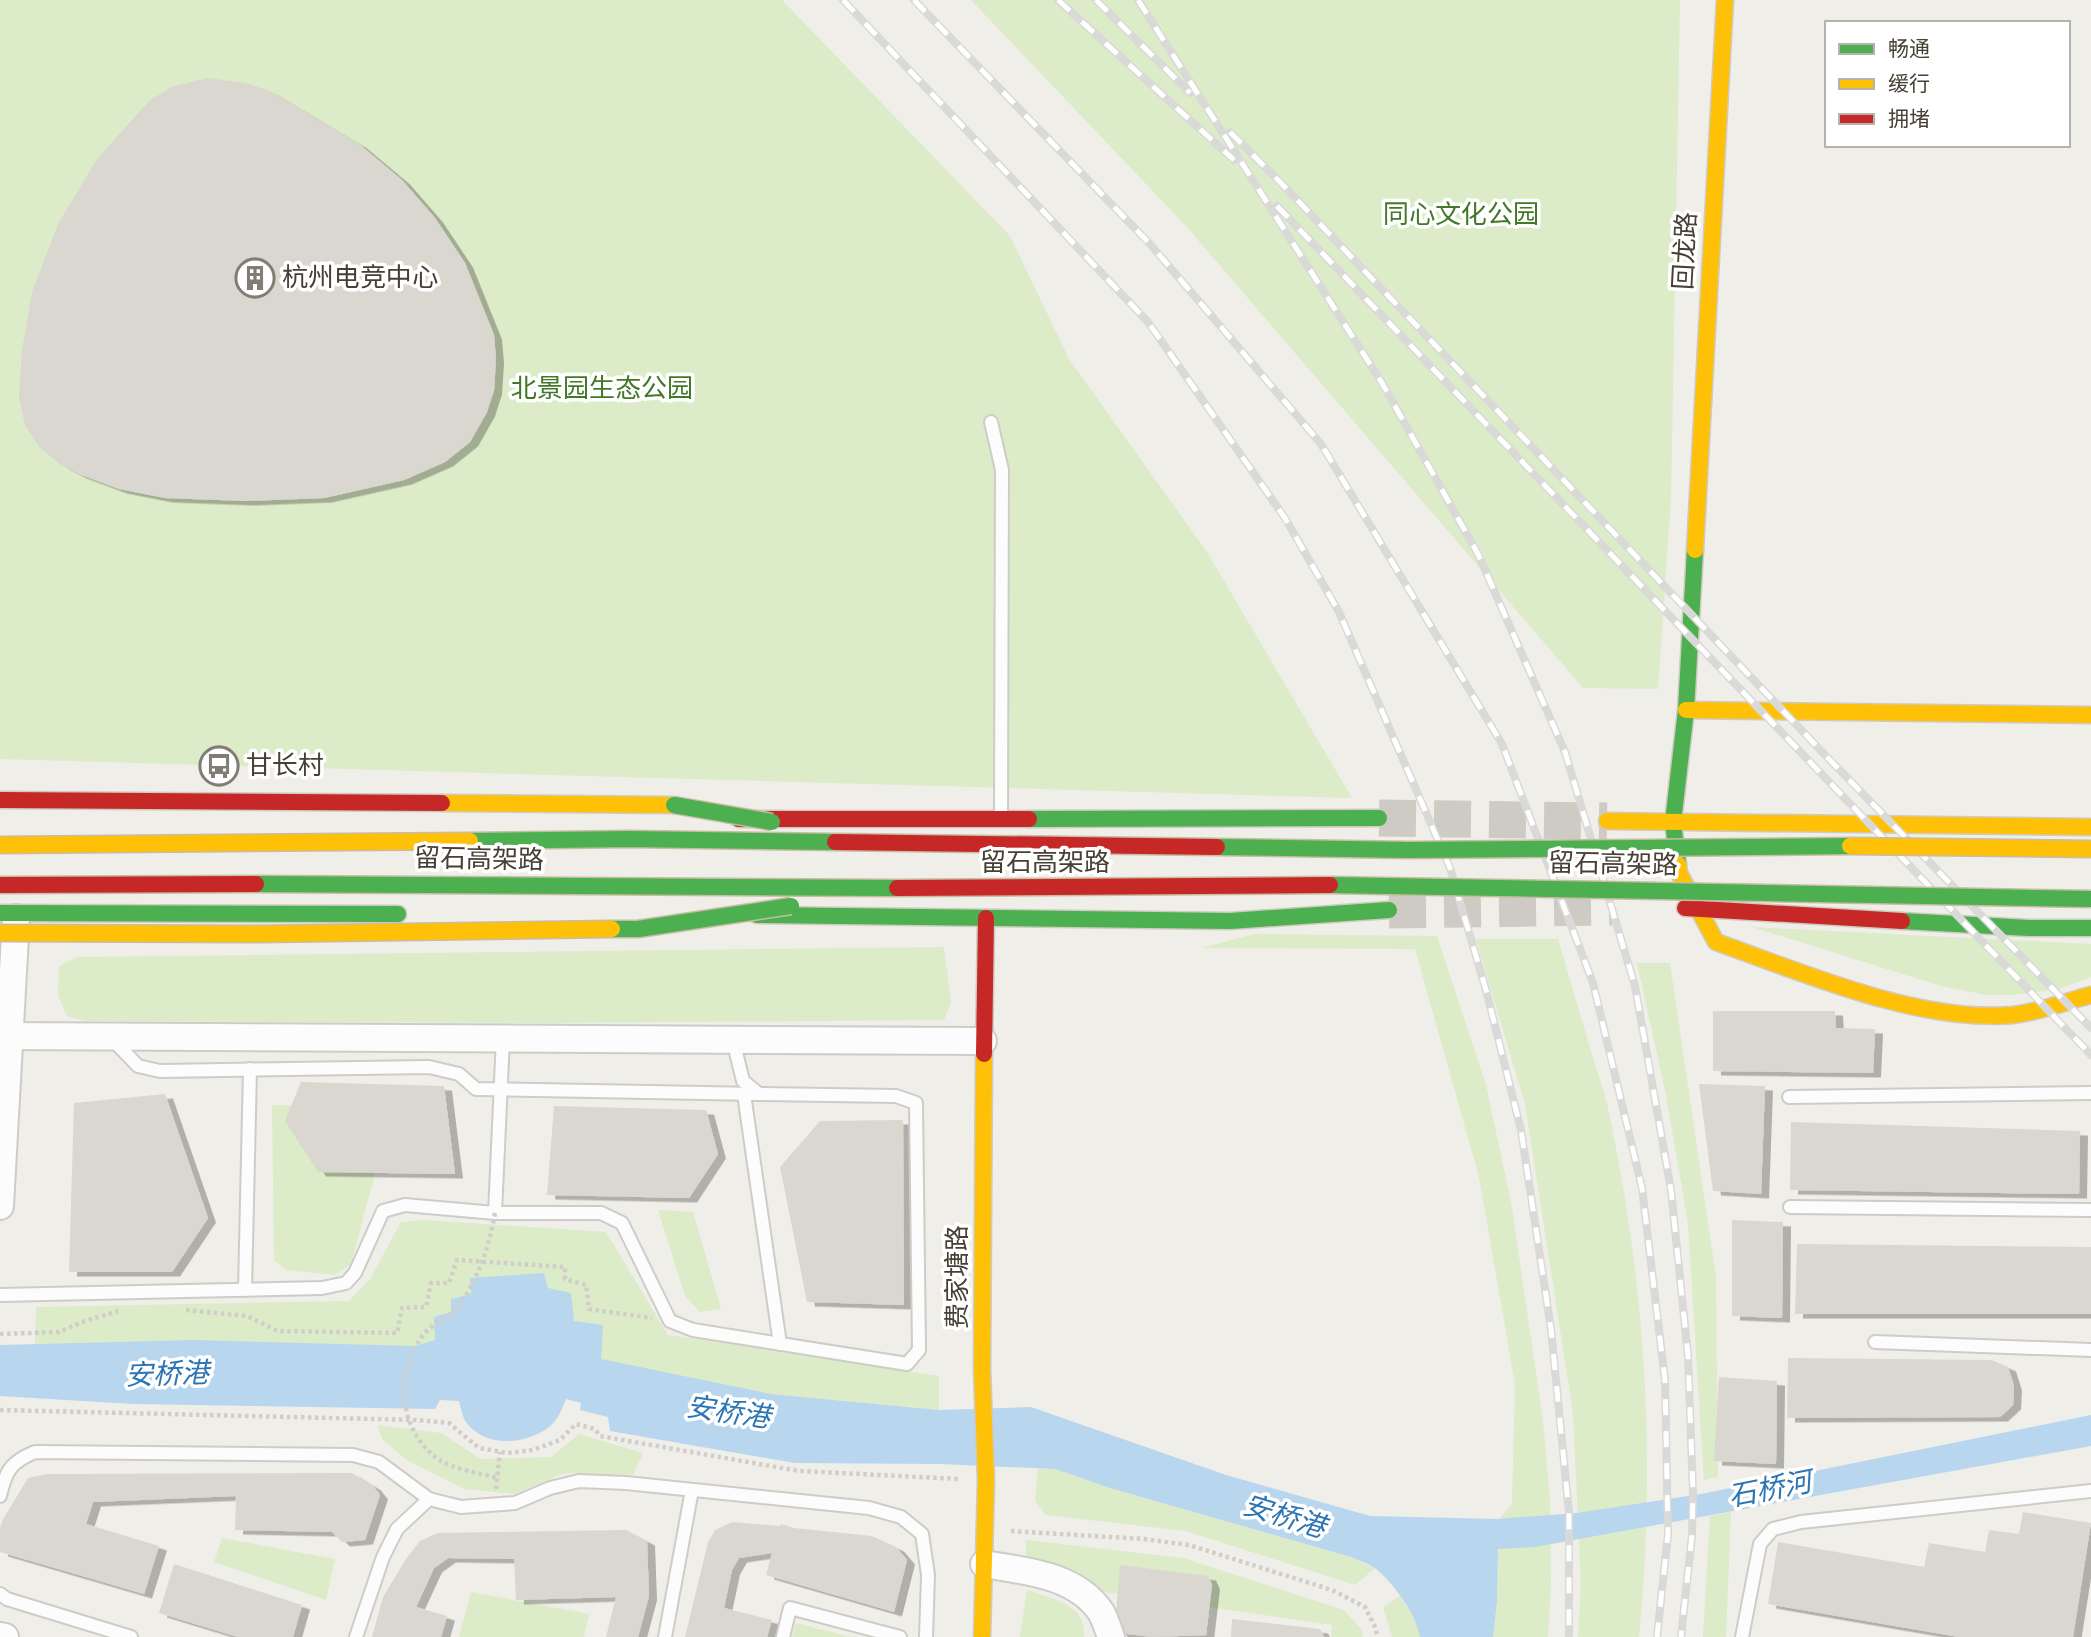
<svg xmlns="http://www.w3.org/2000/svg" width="2091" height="1637" font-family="'Sofia Sans Condensed','Noto Sans SC',sans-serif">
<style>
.green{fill:#dcebc8}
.water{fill:#b8d6ee}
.building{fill:#dad7d1;filter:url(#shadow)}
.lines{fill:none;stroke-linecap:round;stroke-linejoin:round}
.secondary-tunnel{stroke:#cecbc4;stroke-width:37;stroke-dasharray:37 18;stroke-linecap:butt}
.lane-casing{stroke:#ceccc6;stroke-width:16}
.street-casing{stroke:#ceccc6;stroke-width:30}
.fast-casing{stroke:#cfcbbf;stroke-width:19}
.slow-casing{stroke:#cfcbbf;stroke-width:19}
.jam-casing{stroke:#cfcbbf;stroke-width:19}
.path{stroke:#d1ceca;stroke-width:4.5;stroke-dasharray:3.5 3.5;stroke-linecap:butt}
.lane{stroke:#fdfcfc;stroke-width:12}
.street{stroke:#fdfcfc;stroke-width:26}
.fast{stroke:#4caf50;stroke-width:16}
.slow{stroke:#ffc107;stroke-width:16}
.jam{stroke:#c62828;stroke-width:16}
.rail-casing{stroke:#d9d9d8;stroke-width:8}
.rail{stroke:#fff;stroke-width:5;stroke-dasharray:16;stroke-linecap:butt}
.fast-bridge-casing{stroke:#c8bca3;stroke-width:19;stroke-linecap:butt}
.slow-bridge-casing{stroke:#c8bca3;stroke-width:19;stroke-linecap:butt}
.jam-bridge-casing{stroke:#c8bca3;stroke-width:19;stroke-linecap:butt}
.path-bridge{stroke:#d1ceca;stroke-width:4.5;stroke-dasharray:3.5 3.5;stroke-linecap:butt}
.fast-bridge{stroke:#4caf50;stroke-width:16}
.slow-bridge{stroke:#ffc107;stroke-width:16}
.jam-bridge{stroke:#c62828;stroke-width:16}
.labels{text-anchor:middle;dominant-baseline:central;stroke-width:7;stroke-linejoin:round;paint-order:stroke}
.park-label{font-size:26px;fill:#427827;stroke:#fff}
.street-label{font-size:26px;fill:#464035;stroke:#fff}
.poi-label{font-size:26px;fill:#464035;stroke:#fff;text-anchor:start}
.water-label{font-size:28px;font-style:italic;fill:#2c74b3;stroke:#fff}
</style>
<defs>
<filter id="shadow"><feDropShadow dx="8" dy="4.5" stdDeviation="0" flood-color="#0004"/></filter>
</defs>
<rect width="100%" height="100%" fill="#f0eee8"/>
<!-- green -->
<g class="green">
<path d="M0 0H782L1010 236 1069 359 1207 552 1352 798 0 759Z"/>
<path d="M971 0H1680L1671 498 1658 689 1583 688 1185 225Z"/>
<path d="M1752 927 2091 944V977L2059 989 2014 995H1986L1941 986Z"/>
<path d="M1255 934 1437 936 1486 1085 1511 1202 1543 1421 1550 1501 1551 1585 1548 1637H1493L1497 1602 1499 1519 1512 1504 1515 1384 1479 1177 1415 949 1201 948Z"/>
<path d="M1476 939H1558C1569 976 1580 1014 1591 1051 1597 1072 1605 1092 1609 1113 1646 1288 1656 1459 1639 1637H1578L1581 1584 1573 1413 1525 1104Z"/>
<path d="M944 947 951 1002 944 1020 551 1023 85 1021 67 1016 58 996 59 966 77 957Z"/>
<path d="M1637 963H1670L1716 1277 1718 1477 1704 1480 1688 1223 1666 1095Z"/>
<path d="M272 1105 383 1108 381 1151 351 1264 335 1275 286 1270 274 1260Z"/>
<path d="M658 1210 693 1212 721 1309 700 1312 685 1296Z"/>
<path d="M423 1220 606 1232 668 1335 939 1376V1410L771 1394 594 1387 574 1321 470 1278 471 1294 435 1340 419 1348 35 1344 36 1307 349 1301 370 1279 401 1222Z"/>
<path d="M377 1425 441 1433 481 1459 551 1457 579 1434 643 1453 633 1475 564 1473 514 1494 464 1489 408 1461 383 1440Z"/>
<path d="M1038 1469H1055L1110 1488 1351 1557 1375 1568 1355 1585 1186 1531 1046 1515 1035 1501Z"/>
<path d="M1731 1512 1726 1637H1703L1710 1516Z"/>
<path d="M222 1538 335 1559 326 1600 214 1562Z"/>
<path d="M1026 1540 1183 1558 1344 1610 1361 1629 1363 1637H1331L1332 1625 1098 1591C1074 1573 1056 1560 1026 1560Z"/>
<path d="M1027 1590C1051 1598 1087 1604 1084 1637H1020Z"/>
<path d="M471 1592 589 1614 584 1637H459Z"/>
<path d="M1400 1596 1419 1627 1420 1637H1392L1383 1607Z"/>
<path d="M796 1623 851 1637H792Z"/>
</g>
<!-- water -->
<path class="water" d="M544 1273 548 1288 571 1293 574 1321 603 1325 601 1359 771 1394 939 1410 1031 1407 1226 1475 1370 1516 1498 1519 1577 1513 1701 1494 2091 1415V1446L1535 1547 1498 1549 1497 1602 1493 1637H1420C1417 1616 1393 1582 1376 1569 1369 1563 1359 1561 1351 1557L1110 1488 1055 1469 940 1464 795 1463 610 1431 608 1417 580 1410 581 1403 566 1399C562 1409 558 1420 549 1427 526 1445 484 1448 466 1422 462 1416 461 1408 459 1401L440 1400 435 1409 132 1404 0 1396V1345L194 1340 415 1346 435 1340 434 1317 451 1312V1299L471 1294 470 1278Z"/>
<!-- building -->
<g class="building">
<path d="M208 78 245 83 270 91 359 144 402 180 435 218 465 263 494 335 496 359 494 390 487 412 470 442 445 462 404 480 324 498 246 501 165 498 119 489 79 474 61 465 40 448 25 425 19 398 22 350 32 292 58 224 97 159 149 101 171 87Z"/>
<path d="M1713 1011H1835L1836 1028 1875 1029 1873 1073 1713 1071Z"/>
<path d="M301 1082 444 1086 455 1174 318 1172 285 1121Z"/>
<path d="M1699 1084 1765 1086 1761 1194 1713 1191Z"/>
<path d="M165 1094 208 1218 172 1272H69L74 1103Z"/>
<path d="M554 1106 706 1110 718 1154 689 1198 547 1195Z"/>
<path d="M903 1120 904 1305 807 1302 780 1167 820 1121Z"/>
<path d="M1791 1122 2080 1131 2079 1194 1790 1190Z"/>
<path d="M1732 1220 1783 1222 1782 1318 1732 1316Z"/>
<path d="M1797 1244 2091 1247V1314H1795Z"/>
<path d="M1788 1358 1992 1360 2008 1367 2014 1386 2013 1405 2000 1417 1787 1418Z"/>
<path d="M1719 1377 1777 1381 1776 1464 1714 1461Z"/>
<path d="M352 1473 373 1486 380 1495 365 1540 342 1542 332 1532 235 1530 236 1496 93 1502 86 1524 159 1546 144 1594 0 1552V1528L3 1519 28 1478 47 1474Z"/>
<path d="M2023 1512 2091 1523 2073 1637H1959L1768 1604 1778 1542 1924 1567 1929 1543 1985 1552 1989 1530 2019 1534Z"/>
<path d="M732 1522 780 1526 781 1524 794 1528 872 1536 896 1547 907 1560 894 1612 766 1575 772 1553 739 1558 732 1570 724 1608 772 1620 767 1637H685L708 1542 715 1530Z"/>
<path d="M626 1530 647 1541 649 1596 638 1637H606L616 1597 516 1600 514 1559 448 1558 434 1568 416 1607 447 1616 441 1637H372L383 1597 406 1559 420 1541 438 1533Z"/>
<path d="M174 1564 302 1605 293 1637H238L159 1613Z"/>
<path d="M1120 1565 1208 1576 1212 1585 1206 1635 1152 1637 1120 1633 1115 1625Z"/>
<path d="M1232 1619 1320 1629 1324 1637H1231Z"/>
</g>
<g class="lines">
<!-- secondary-tunnel -->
<g class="secondary-tunnel">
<path d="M1379 818 1607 821"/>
<path d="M1389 910 1612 907"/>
</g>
<!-- lane casing -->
<g class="lane-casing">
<g id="lane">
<path d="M991 422 1002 470 1001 816"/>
<path d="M113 1040 138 1066 160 1071 429 1067 459 1074 476 1089 759 1094"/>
<path d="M744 1094 780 1344"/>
<path d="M1789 1097 2091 1093"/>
<path d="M1790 1207 2091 1210"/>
<path d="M495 1213 503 1038"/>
<path d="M245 1290 250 1069"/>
<path d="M0 1295 322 1288 346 1283 355 1273 383 1211 405 1205 495 1213H601L622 1223 670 1321 693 1330 907 1364 919 1350 916 1103 896 1096 759 1094 743 1081 733 1040"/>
<path d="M1875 1342 2091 1350"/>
<path d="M0 1496C6 1470 11 1462 35 1452L353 1455 379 1462 429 1499 461 1507 515 1503 550 1488 579 1481 626 1483 869 1508 901 1517 922 1534 928 1575 926 1637"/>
<path d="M0 1594 7 1599 131 1637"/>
<path d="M356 1637 383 1557 397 1529 429 1499"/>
<path d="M665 1637 692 1490"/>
<path d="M783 1637 790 1608 900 1637"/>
<path d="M1742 1637 1760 1544 1773 1529 1801 1522 2091 1491"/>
</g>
</g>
<!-- street casing -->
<g class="street-casing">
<g id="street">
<path d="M0 1036 983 1041"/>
<path d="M0 1206 16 918"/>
<path d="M984 1564C1024 1571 1075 1574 1101 1612 1105 1619 1108 1629 1111 1637"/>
<path d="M0 1636 5 1637"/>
</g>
</g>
<!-- fast casing -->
<g class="fast-casing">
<g id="fast">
<path d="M1029 819 1379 818"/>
<path d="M1678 864 1673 822 1686 710 1695 550"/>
<path d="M0 913 398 914"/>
<path d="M757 915 1230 921 1389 910"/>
<path d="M1902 921 2029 928H2091"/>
</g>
</g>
<!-- slow casing -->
<g class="slow-casing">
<g id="slow">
<path d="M1695 550 1725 0"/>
<path d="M1686 710 2091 715"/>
<path d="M442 803 674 805"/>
<path d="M1607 821 2091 827"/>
<path d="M1678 864 1679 873 1716 942C1804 973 1918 1023 2013 1015 2039 1012 2065 1002 2091 995"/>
<path d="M982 1637 986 1480 982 1370 984 1054"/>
</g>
</g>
<!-- jam casing -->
<g class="jam-casing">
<g id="jam">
<path d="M0 800 442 803"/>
<path d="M739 819H1029"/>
<path d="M1685 908 1902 921"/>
<path d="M984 1054 986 918"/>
</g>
</g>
<!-- path -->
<g class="path">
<path d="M186 1310 247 1316 278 1331 397 1333 402 1308 426 1307 431 1283H449L457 1260 565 1267V1279L586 1285 589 1309 652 1318"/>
<path d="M0 1334 59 1332 85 1321 118 1311"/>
<path d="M0 1410 416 1420 449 1423 479 1448 508 1453 533 1450 560 1440 576 1424 595 1429 600 1436 799 1471 960 1479"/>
<path d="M496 1489 500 1452"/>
<path d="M1011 1531 1144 1539 1189 1545 1332 1590 1365 1607 1376 1629 1377 1637"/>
</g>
<!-- lane -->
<use href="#lane" class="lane"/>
<!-- street -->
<use href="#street" class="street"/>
<!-- fast -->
<use href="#fast" class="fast"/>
<!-- slow -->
<use href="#slow" class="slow"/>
<!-- jam -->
<use href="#jam" class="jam"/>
<!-- rail casing -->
<g class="rail-casing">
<g id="rail">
<path d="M843 0 1148 322 1285 518 1339 612 1450 868 1486 990 1521 1130 1551 1329 1569 1513V1637"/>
<path d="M914 0 1150 244 1321 444 1502 744 1593 983 1642 1188 1665 1380 1668 1534 1657 1637"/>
<path d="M1058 0 1234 160"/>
<path d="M1096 0 1190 93"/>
<path d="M1138 0 1382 383 1478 554 1565 752 1635 986 1671 1190 1688 1356 1693 1493 1692 1535 1681 1637"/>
<path d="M1230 132 1281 183 1827 757 2091 1028"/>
<path d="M1277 206 2091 1055"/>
</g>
</g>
<!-- rail -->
<use href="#rail" class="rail"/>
<!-- fast-bridge casing -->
<g class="fast-bridge-casing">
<g id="fast-bridge">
<path d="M674 805 772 822"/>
<path d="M470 841 630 839 835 842"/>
<path d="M1217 847 1408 850 1850 846"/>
<path d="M256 884 897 888"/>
<path d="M1330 885 2091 899"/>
<path d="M612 929H638L791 906"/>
</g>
</g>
<!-- slow-bridge casing -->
<g class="slow-bridge-casing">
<g id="slow-bridge">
<path d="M0 845 470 841"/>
<path d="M1850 846 2091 849"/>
<path d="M0 933 259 934 612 929"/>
</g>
</g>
<!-- jam-bridge casing -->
<g class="jam-bridge-casing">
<g id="jam-bridge">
<path d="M835 842 1217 847"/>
<path d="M0 885 256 884"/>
<path d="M897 888 1330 885"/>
</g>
</g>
<!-- path-bridge -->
<path class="path-bridge" d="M495 1213C489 1246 480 1274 461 1303 452 1317 431 1323 421 1338 393 1375 400 1435 441 1461 456 1470 480 1473 497 1478"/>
<!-- fast-bridge -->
<use href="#fast-bridge" class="fast-bridge"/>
<!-- slow-bridge -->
<use href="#slow-bridge" class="slow-bridge"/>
<!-- jam-bridge -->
<use href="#jam-bridge" class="jam-bridge"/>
</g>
<!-- icons -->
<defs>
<g id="building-ring" transform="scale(2.0125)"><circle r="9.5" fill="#fff" stroke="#827d74" stroke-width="1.5"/><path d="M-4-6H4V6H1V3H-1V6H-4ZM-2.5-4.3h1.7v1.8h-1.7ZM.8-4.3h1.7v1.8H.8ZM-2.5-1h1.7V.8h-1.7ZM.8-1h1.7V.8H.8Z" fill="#827d74"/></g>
<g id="bus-ring" transform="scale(2.0125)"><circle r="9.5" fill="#fff" stroke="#827d74" stroke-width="1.5"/><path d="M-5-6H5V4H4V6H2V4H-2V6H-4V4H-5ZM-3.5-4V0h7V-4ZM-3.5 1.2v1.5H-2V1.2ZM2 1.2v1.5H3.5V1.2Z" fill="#827d74"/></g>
</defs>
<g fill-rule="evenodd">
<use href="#building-ring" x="255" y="278"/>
<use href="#bus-ring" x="219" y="766"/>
</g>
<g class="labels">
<!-- park labels -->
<g class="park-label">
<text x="1461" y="215">同心文化公园</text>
<text x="602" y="389">北景园生态公园</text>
</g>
<!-- street labels -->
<g class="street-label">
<text transform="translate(1686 251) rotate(-87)">回龙路</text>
<text transform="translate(479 860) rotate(1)">留石高架路</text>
<text x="1045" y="863">留石高架路</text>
<text transform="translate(1613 865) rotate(1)">留石高架路</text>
<text transform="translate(958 1277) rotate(-90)">费家塘路</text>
</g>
<!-- poi labels -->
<g class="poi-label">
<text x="282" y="278">杭州电竞中心</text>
<text x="246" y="766">甘长村</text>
</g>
<!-- water labels -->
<g class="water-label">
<text transform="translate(167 1375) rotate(-2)">安桥港</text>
<text transform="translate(728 1413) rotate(8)">安桥港</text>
<text transform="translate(1770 1490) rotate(-11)">石桥河</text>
<text transform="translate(1284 1517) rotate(17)">安桥港</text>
</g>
</g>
<!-- legend -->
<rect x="1825" y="21" width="245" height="126" fill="#ffffff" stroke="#b5b3ae" stroke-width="2"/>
<rect x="1839" y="44" width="35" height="10" fill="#4caf50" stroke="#b5b3ae" stroke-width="2"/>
<text x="1888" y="56" font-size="21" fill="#464035">畅通</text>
<rect x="1839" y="79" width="35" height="10" fill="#ffc107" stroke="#b5b3ae" stroke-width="2"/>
<text x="1888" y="91" font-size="21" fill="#464035">缓行</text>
<rect x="1839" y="114" width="35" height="10" fill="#c62828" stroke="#b5b3ae" stroke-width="2"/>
<text x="1888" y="126" font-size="21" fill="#464035">拥堵</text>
</svg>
